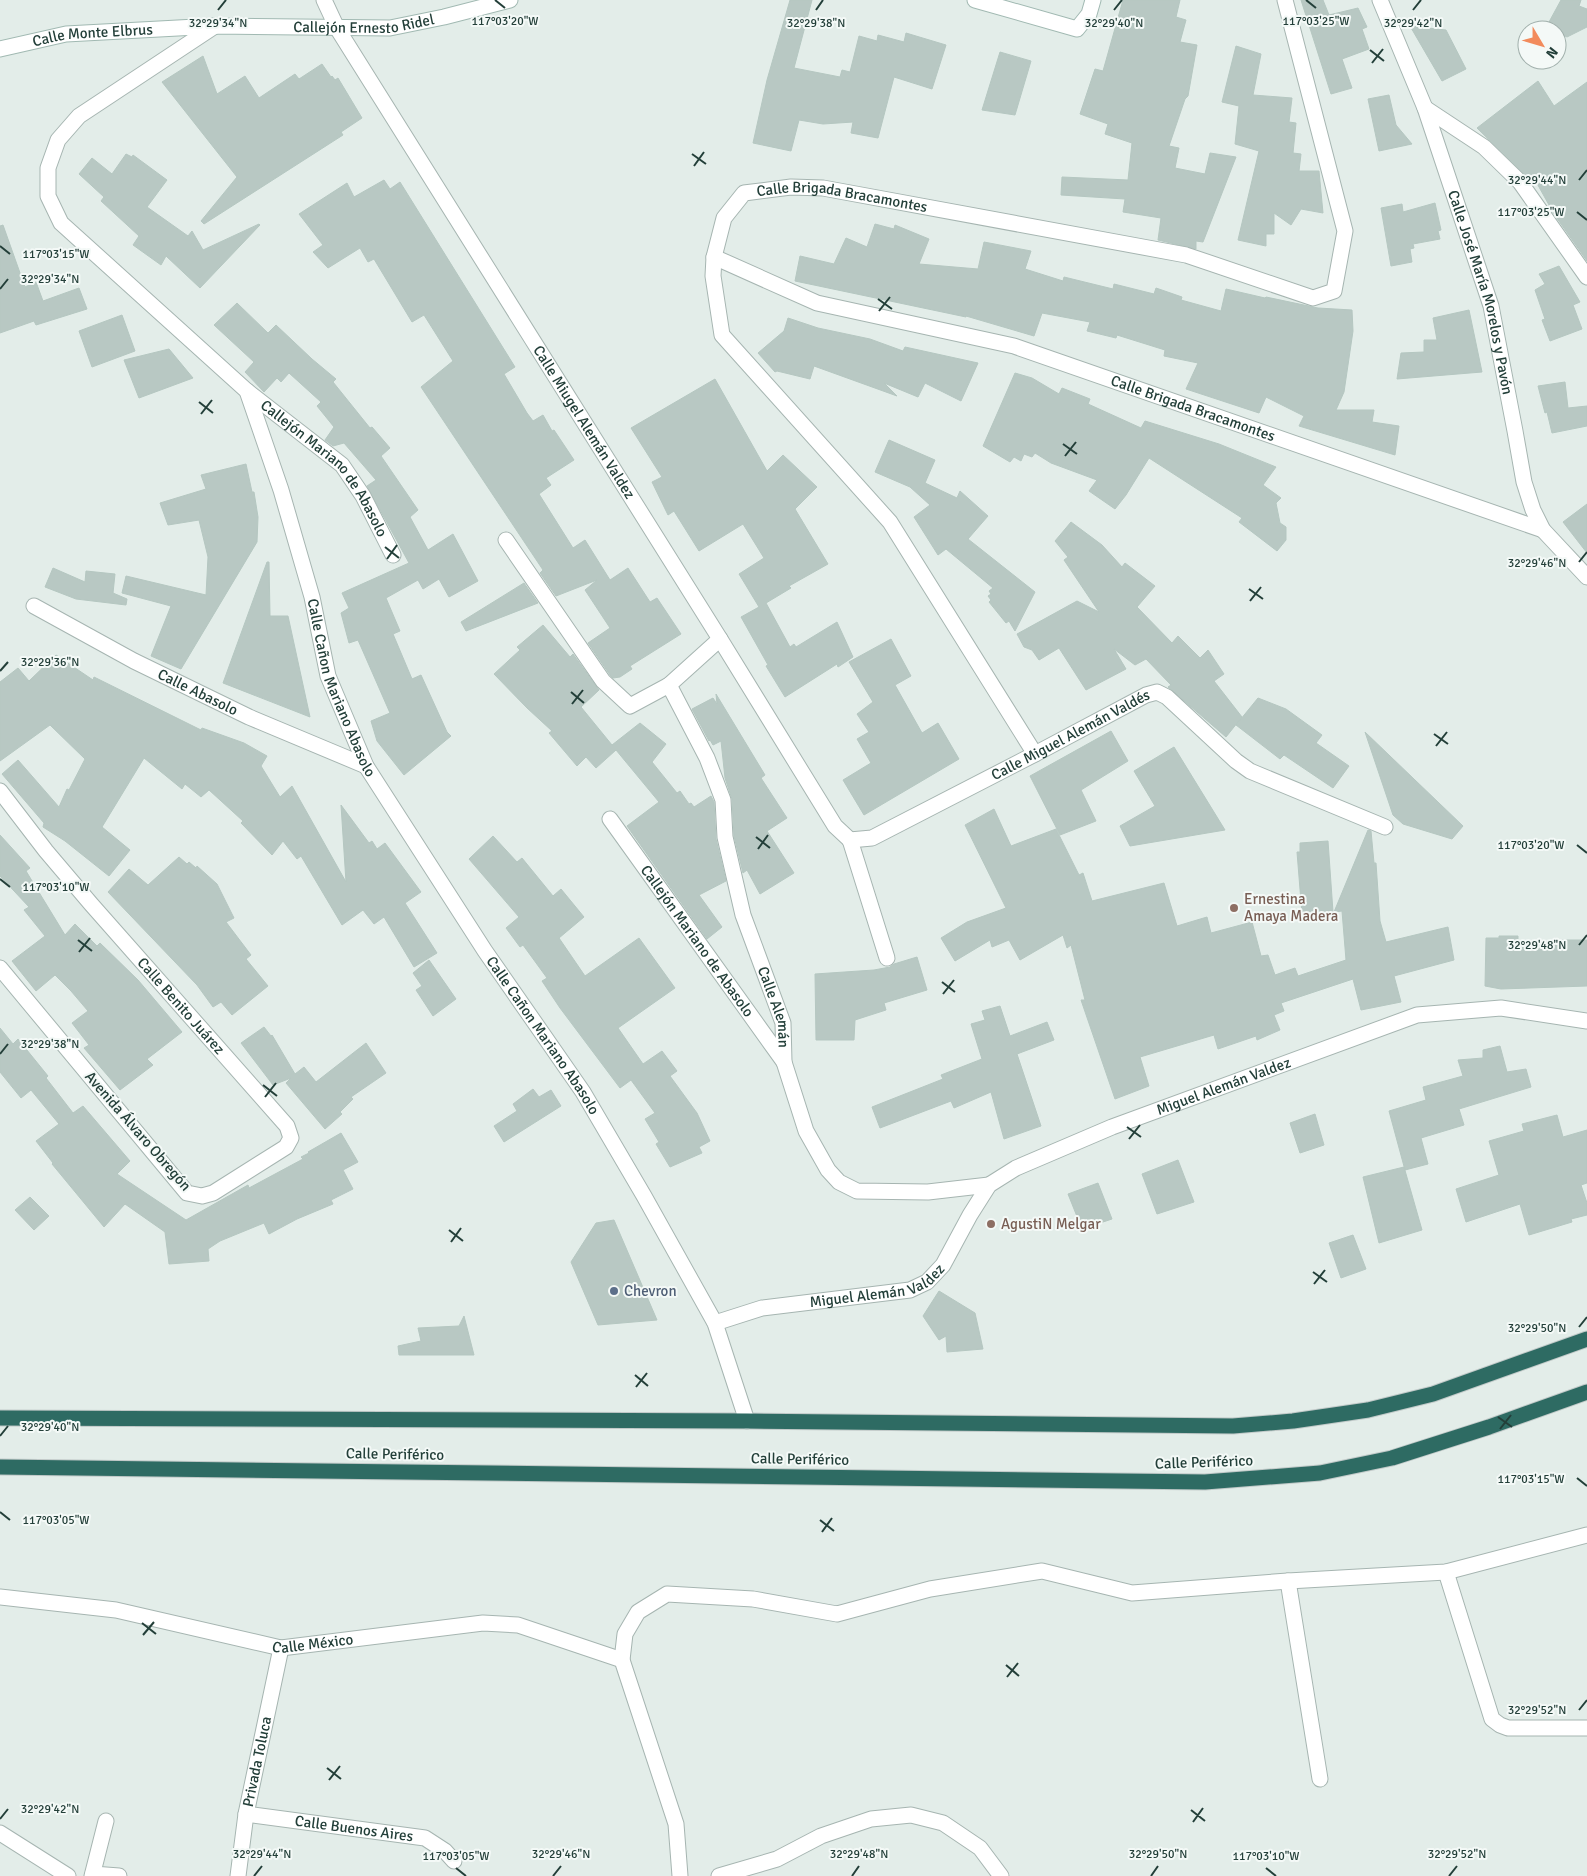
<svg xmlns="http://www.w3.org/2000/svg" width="1587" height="1876" font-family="Signika,sans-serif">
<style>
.building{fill:#b8c8c3;stroke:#b5c7c1}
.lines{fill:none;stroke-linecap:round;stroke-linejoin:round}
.street-casing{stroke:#a6b5b1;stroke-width:17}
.secondary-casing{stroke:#a1b9b2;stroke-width:17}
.highway-casing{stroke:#c1c9c8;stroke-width:17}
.street{stroke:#fff;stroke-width:15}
.secondary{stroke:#fff;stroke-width:15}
.highway{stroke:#2e6b63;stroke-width:15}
.ticks{fill:none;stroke:#233f39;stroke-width:2}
.education-dot{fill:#8d6e63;stroke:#f4f9f7;stroke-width:2}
.service-dot{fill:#5c6f8a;stroke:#f4f9f7;stroke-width:2}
.labels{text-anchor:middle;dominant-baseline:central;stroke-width:4;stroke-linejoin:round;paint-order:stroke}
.street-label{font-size:15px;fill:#233f39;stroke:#f4f9f7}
.education-label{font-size:15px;fill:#785e54;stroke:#f4f9f7;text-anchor:start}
.service-label{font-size:15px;fill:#4e5e75;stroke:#f4f9f7;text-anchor:start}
.ticks-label{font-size:12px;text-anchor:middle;fill:#233f39;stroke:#f4f9f7;stroke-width:4;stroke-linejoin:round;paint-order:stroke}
</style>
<rect width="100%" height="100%" fill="#e3ede9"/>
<!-- building -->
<g class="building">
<path d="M790 0H812L794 68 840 77 842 70 850 72 859 36 877 41 878 35 904 42 906 33 946 45 932 89 894 77 878 138 851 133 853 122 823 124 799 120 791 151 753 143 767 80Z"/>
<path d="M1123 0H1180L1176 17 1186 20 1180 42 1197 45 1188 96 1185 99 1169 146 1179 148 1175 168 1205 174 1210 153 1236 157 1203 242 1196 241V249L1158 240 1161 218 1123 212 1125 199 1061 195 1062 177 1128 180 1132 143 1105 134 1108 124 1080 114 1095 69 1103 71Z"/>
<path d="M1301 0H1323L1329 15 1358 8 1367 27 1362 29 1369 49 1342 59 1352 88 1331 94Z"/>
<path d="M1561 0H1581L1579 6 1587 9V27L1567 37 1557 32V30H1551L1553 24 1549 22Z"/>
<path d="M1410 26 1446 30 1466 69 1442 81Z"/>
<path d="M1236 46 1261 54 1253 95 1292 98 1289 122 1296 123 1293 153 1301 154 1299 171H1319L1323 213 1301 209 1291 225 1274 213V234H1266V246L1238 240 1259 151 1235 144 1239 106 1222 102Z"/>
<path d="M1000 52 1031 61 1015 115 982 110Z"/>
<path d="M203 56 217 94 245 76 259 98 295 74 299 79 322 64 331 77 332 76 335 80 338 78 362 118 341 132 343 135 204 224 201 221 237 177 162 82Z"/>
<path d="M1538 81 1554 106 1587 82V261L1554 214 1534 178 1530 180 1477 128Z"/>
<path d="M1389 95 1396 125 1412 144 1379 151 1368 99Z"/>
<path d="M126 154 132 157 133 155 167 180 147 207 188 236 192 231 203 250 259 224 260 225 200 288 166 256 161 265 133 245 139 236 101 201 104 197 79 174 92 158 112 174Z"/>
<path d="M384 180 390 189 400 182 515 367 504 374 527 413 533 421 543 415 552 431 554 430 574 460 546 478 551 485 539 494 573 548 585 540 610 580 628 568 650 602 657 598 681 634 630 666 632 669 620 677 613 678 610 675 588 643 610 628 585 590 597 580 556 596 540 573 543 570 421 387 453 361 424 315 412 322 374 259 368 262 360 248 328 268 313 252 323 245 299 214 347 183 354 197Z"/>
<path d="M1435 203 1441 230 1438 231 1440 239 1413 244 1414 248 1410 249 1412 262 1391 266 1381 208 1402 204 1403 212Z"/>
<path d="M875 224 894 229 895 225 929 239 919 264 978 269 984 242 1031 251 1025 269 1063 281 1064 277 1113 289 1114 284 1154 294 1156 288 1182 297 1181 300 1221 311 1226 289 1265 298 1266 297 1318 308 1352 310 1353 331 1344 392 1336 410H1374L1372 422 1399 426 1395 455 1299 426 1304 416 1266 397 1259 413 1186 389 1198 363 1164 356 1165 350 1117 335 1116 338 1087 331 1090 322 1042 313 1034 336 966 316V317L795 281 800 256 834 264 846 238 867 247Z"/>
<path d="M3 225 25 287 36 282 43 301 79 288 87 309 36 325 34 321 0 333V226Z"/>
<path d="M1559 266 1580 302 1573 305 1582 329 1550 341 1542 320 1545 319 1535 290 1545 284 1539 274Z"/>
<path d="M237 303 268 333 276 325 312 359 336 379 333 382 370 428 372 427 390 448 381 456 418 510 410 517 428 550 453 534 478 581 449 597 439 579 423 589 418 580 386 598 400 631 393 634 412 679 421 675 447 732 451 736 404 775 377 741 371 721 390 713 358 640 349 643 341 613 349 608 342 593 409 563 367 486 376 480 344 443 333 446 325 440 334 427 317 406 321 402 289 373 281 382 277 378 264 392 245 372 254 362 214 325Z"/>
<path d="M1469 310 1482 372 1397 379 1401 353 1424 352V340H1437L1433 318Z"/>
<path d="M122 315 135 351 92 367 79 331Z"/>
<path d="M788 318 818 328 870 339 903 351 905 347 978 363 961 401 925 383 918 397 884 383 897 396 814 366 810 379 777 371 775 372 758 353 784 331Z"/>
<path d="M169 349 193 378 139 398 124 360Z"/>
<path d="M1015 373 1032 378 1059 394 1062 388 1090 399 1088 404 1141 428 1145 421 1219 444 1276 467 1263 485 1281 498 1276 503 1280 523 1286 527V540L1277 551 1239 522 1242 518 1149 458 1126 495 1115 509 1089 491 1097 480 1051 463 1035 453 1032 457 1024 454 1021 461 1014 457 1010 462 983 446Z"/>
<path d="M715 379 767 471 783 455 817 487 795 509 828 564 789 586 791 588 766 603 790 647 794 644 796 647 837 622 853 657 838 667 837 664 785 697 766 666 768 665 741 617 759 607 739 574 764 558 743 524 699 551 674 511 668 515 652 482 662 477 631 428Z"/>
<path d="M1565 382 1568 408 1587 406V426L1552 433 1547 412 1545 413 1538 386Z"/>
<path d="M889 440 935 460 925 483 957 498 960 491 988 516 968 539 1035 592 1015 631 1009 621 1006 623 989 602 991 600 988 596 991 594 989 591 993 588 946 549 938 555 914 517 930 505 910 487 875 472Z"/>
<path d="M246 464 252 492H254L258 517 257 542 181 669 151 656 171 606 122 593 126 576 206 595 208 557 199 520 168 525 160 503 206 489 201 475Z"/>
<path d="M1587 504V553L1563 522Z"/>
<path d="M1071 522 1102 545 1122 567 1125 563 1155 586 1137 607 1172 643 1178 636 1200 658 1208 650 1224 674 1214 681 1242 717 1226 737 1168 687 1171 685 1146 659 1135 665 1114 649 1126 669 1086 690 1059 648 1039 660 1032 650 1024 647 1017 634 1077 601 1099 612 1064 560 1068 557 1055 541Z"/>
<path d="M267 562H269L270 616H288L310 717 223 683Z"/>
<path d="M53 568 85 582 86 571 115 574 113 593 127 599 126 605 76 599 45 587Z"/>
<path d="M524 583 538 603 466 631 461 622Z"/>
<path d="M543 625 570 657 573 654 599 690 581 707 612 745 640 723 666 744 652 762 677 793 680 791 689 804 691 803 694 807 711 796 714 802 716 839 726 881 699 895 722 927 707 939 627 826 659 802 616 750 596 768 586 757 577 766 549 733 552 731 527 708 494 674 520 650 517 647Z"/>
<path d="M891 639 911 676 895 685 922 733 938 723 959 759 864 815 843 780 871 763 857 739 869 732 857 714 873 702 849 662Z"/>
<path d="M56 655 93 680 94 677 201 730 202 728 244 743 267 756 261 766 280 797 292 786 346 882 341 805 369 843 372 841 377 849 385 843 421 892 405 903 437 953 414 967 384 917 374 924 363 910 342 925 301 856 297 859 283 841 272 855 241 823 243 821 209 790 201 797 185 784 182 789 144 758 102 827 130 850 109 876 65 841 43 827 44 823 2 774 18 760 59 807 67 789 69 790 85 759 50 725 0 761V682L18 668 29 681Z"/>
<path d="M716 694 765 775 761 778 787 818 767 831 794 873 760 894 747 870 743 873 734 836 732 799 725 778 721 741 713 745 710 740 709 741 692 709 713 698 717 704Z"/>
<path d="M1258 698 1286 709 1322 735 1316 743 1349 766 1333 788 1284 755 1280 759 1236 725Z"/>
<path d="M1111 731 1128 761 1081 790 1096 821 1060 835 1030 776Z"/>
<path d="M1365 732 1463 826 1452 839 1403 824 1393 815Z"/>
<path d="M1174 747 1225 830 1130 846 1120 826 1155 806 1134 771Z"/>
<path d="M994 809 1011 846 1056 829 1079 875 1083 873 1092 901 1164 883 1177 926 1207 917 1211 933 1252 922 1261 956 1268 955 1275 975 1295 968 1298 976 1346 960 1342 911 1334 912 1368 830 1371 831 1374 863H1376L1380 921 1386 942 1448 927 1454 960 1394 976 1401 1002 1361 1010 1353 979 1281 1003 1284 1011 1274 1015 1280 1030 1257 1040 1256 1036 1218 1049 1214 1035 1140 1057 1149 1086 1115 1099 1081 1000H1085L1071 945 1067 948 1063 935 1020 960 1009 940 992 947 990 940 955 961 941 938 967 922 1006 908 965 825Z"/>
<path d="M0 835 30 868 26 871 65 935 75 924 97 946 100 943 138 980 182 1032 147 1059 153 1065 120 1090 84 1048 89 1045 72 1023 88 1011 71 991 55 975 36 991 12 961 45 936 24 910 29 907 0 876Z"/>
<path d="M493 836 517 862 522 858 553 896 561 889 584 917 559 938 585 976 639 938 675 988 618 1028 643 1064 662 1051 677 1071 670 1076 697 1113 710 1141 699 1147 702 1153 670 1167 656 1144 659 1142 645 1119 655 1113 631 1080 620 1088 560 1008 542 981 547 978 523 945 520 947 506 928 519 917 469 859Z"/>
<path d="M1328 841 1333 912 1302 914 1297 852H1300V843Z"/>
<path d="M179 857 187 864 189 862 196 868 197 866 217 884 234 918 226 922 251 955 246 959 268 986 232 1015 221 1002 213 1007 197 985 108 892 129 869 148 885Z"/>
<path d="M1499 936H1518V941L1556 942V940H1587V986L1501 989 1485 986 1486 938H1499Z"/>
<path d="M917 957 927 990 884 1003 886 1010 855 1020 854 1040H816L815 974 874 970 890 967 894 964Z"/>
<path d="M429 960 456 999 433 1016 416 990 422 986 413 973Z"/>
<path d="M1000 1006 1010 1036 1047 1022 1054 1040 1017 1054 1041 1126 1004 1139 991 1092 954 1108 951 1101 880 1128 872 1107 943 1079 941 1075 982 1059 971 1024 985 1020 982 1011Z"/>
<path d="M264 1027 271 1036 272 1035 295 1074 304 1067 316 1082 366 1043 386 1073 351 1097 353 1099 340 1112 342 1114 325 1129 286 1083 291 1078 273 1085 241 1043Z"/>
<path d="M0 1028 13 1044 18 1039 48 1076 46 1078 73 1113 83 1106 130 1161 117 1174 186 1220 248 1185 249 1188 303 1159 301 1157 309 1153 308 1152 341 1133 358 1162 343 1170 353 1189 331 1200 333 1204 297 1219 269 1234 264 1223 220 1241 208 1249 209 1261 169 1264 165 1232 125 1204 104 1227 52 1164 53 1163 36 1141 59 1124 31 1090 21 1098 0 1072Z"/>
<path d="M1500 1046 1507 1072 1526 1069 1531 1087 1459 1109 1464 1125 1421 1138 1428 1164 1405 1170 1389 1111 1426 1100 1423 1087 1463 1076 1458 1060 1483 1058V1050Z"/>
<path d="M533 1089 539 1097 551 1090 561 1106 504 1142 494 1126 517 1111 513 1104Z"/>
<path d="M1315 1114 1324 1145 1300 1153 1290 1123Z"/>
<path d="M1557 1115 1563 1137 1587 1130V1183L1581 1185 1587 1203V1215L1571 1219 1572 1222 1529 1235 1520 1204 1466 1222 1456 1189 1499 1175 1489 1141 1524 1131 1522 1124Z"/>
<path d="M1178 1160 1194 1202 1157 1214 1142 1174Z"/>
<path d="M1404 1167 1422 1230 1379 1243 1363 1177Z"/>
<path d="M1098 1183 1112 1219 1082 1229 1068 1194Z"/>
<path d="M30 1197 49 1216 34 1230 15 1210Z"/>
<path d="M614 1220 657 1320 598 1325 571 1262 596 1223Z"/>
<path d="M1353 1235 1366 1269 1341 1278 1329 1243Z"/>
<path d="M939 1291 975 1313 983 1349 947 1352 946 1336 939 1340 923 1316Z"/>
<path d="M464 1316 474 1355H399L398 1346 421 1341 418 1328 459 1326Z"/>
</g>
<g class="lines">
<!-- street casing -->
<g class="street-casing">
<g id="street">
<path id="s1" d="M324 0 337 28 720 639 835 826 850 840"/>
<path id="s2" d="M1380 0 1425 108 1491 306 1515 431 1524 482 1533 510 1543 530 1587 577"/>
<path id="s3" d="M215 26 79 116 58 140 48 168V196L61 223 247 391 281 490 312 597 328 676 366 766 485 951 583 1092 644 1196 715 1323 747 1421"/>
<path d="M1425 108 1484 147 1520 182 1587 277"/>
<path id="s4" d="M714 257 817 303 1014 346 1543 530"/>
<path id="s5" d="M247 391 342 465 363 496 393 555"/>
<path d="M506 540 603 681 630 706 669 685 720 639"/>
<path id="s6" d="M34 606 134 661 249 717 366 766"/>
<path id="s7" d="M669 685 707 758 723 800 725 837 743 915 783 1023 784 1062 806 1131 828 1170 839 1182 857 1191 928 1192 989 1185"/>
<path id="s8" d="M1035 754 890 522 722 335 713 276 714 257 724 218 744 193 791 187 823 188 1186 255 1313 298 1334 291 1345 231 1285 0"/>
<path id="s9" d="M0 791 46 851 91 904 287 1126 291 1138 286 1147 213 1193 202 1196 187 1193 0 968"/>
<path id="s10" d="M610 819 784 1062"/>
<path id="s11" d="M850 840 872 838 1035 754 1146 695 1157 692 1167 697 1236 761 1250 771 1385 827"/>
<path d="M850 840 887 958"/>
<path id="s12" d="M715 1323 762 1308 910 1290 927 1282 943 1265 970 1215 989 1185 1016 1168 1112 1127 1417 1015 1501 1008 1587 1021"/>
<path d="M1446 1572 1492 1719 1500 1725 1508 1728H1587"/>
<path d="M1288 1581 1320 1779"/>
<path id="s13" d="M0 1597 116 1610 281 1648 483 1623 518 1625 622 1660"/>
<path id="s14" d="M246 1814 425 1838 445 1851 454 1861"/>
<path d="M0 1833 68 1876"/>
<path d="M93 1874 119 1876"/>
<path d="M92 1876 106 1821"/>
<path id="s15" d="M238 1876 246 1814 281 1648"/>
<path d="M680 1876 676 1824 622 1660 625 1634 638 1612 667 1594 753 1599 837 1614 930 1589 1042 1571 1132 1593 1288 1581 1446 1572 1587 1535"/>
<path d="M719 1876 777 1859 821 1836 871 1819 911 1815 943 1823 980 1848 1001 1876"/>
</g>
</g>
<!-- secondary casing -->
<g class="secondary-casing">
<g id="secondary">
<path d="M975 0 1077 29 1089 14 1093 0"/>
<path id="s16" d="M0 49 66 34 215 26 390 28 444 17 510 0"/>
</g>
</g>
<!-- highway casing -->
<g class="highway-casing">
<g id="highway">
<path d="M0 1418 747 1421 1233 1426 1293 1421 1368 1410 1433 1394 1587 1339"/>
<path d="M0 1467 1205 1482 1320 1473 1392 1458 1489 1427 1587 1392"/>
</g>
</g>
<!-- street -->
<use href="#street" class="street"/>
<!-- secondary -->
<use href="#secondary" class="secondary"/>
<!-- highway -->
<use href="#highway" class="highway"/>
</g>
<!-- ticks -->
<path class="ticks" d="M495 0 505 8M1306 0 1316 8M218 10 226 0M816 10 823 0M1114 10 1122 0M1413 10 1421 0M1370 50 1384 61M1372 63 1383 49M692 154 706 164M694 166 704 152M1579 180 1587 170M1577 212 1587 220M0 246 10 254M0 289 8 279M878 299 892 309M879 311 890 297M199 402 213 413M201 414 212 400M1063 444 1077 454M1065 456 1076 442M385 547 399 558M387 559 397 545M1579 562 1587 552M1249 589 1263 599M1250 601 1261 587M0 671 8 662M571 692 584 703M572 704 583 690M1434 734 1448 744M1436 746 1447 732M756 837 770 848M1577 845 1587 853M758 849 768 835M0 879 10 887M78 940 92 951M1579 945 1587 935M79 952 90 938M942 982 955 992M943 994 954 980M0 1054 8 1044M263 1085 277 1096M265 1097 276 1083M1127 1127 1141 1137M1129 1139 1140 1125M449 1230 463 1241M451 1242 461 1228M1313 1272 1327 1282M1314 1284 1325 1270M1579 1327 1587 1317M635 1375 648 1386M636 1387 647 1373M1498 1417 1512 1427M1500 1429 1511 1415M0 1436 8 1426M1577 1478 1587 1486M0 1512 10 1520M820 1520 834 1531M822 1532 832 1518M142 1623 156 1634M143 1635 154 1622M1006 1665 1019 1676M1007 1677 1018 1663M1579 1710 1587 1700M327 1768 341 1779M329 1780 340 1766M1191 1810 1205 1821M0 1819 8 1809M1193 1822 1203 1808M456 1868 466 1876M1266 1868 1276 1876M254 1876 262 1866M553 1876 561 1866M852 1876 859 1866M1151 1876 1158 1866M1449 1876 1457 1866"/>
<!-- markers -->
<g class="education-dot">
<circle cx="1234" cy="908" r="5"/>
<circle cx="991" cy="1224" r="5"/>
</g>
<circle class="service-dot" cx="614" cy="1291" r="5"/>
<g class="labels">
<!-- street labels -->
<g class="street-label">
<text stroke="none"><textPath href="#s16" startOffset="366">Callejón Ernesto Ridel</textPath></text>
<text stroke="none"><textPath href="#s16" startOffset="94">Calle Monte Elbrus</textPath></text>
<text stroke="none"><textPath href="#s8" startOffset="775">Calle Brigada Bracamontes</textPath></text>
<text stroke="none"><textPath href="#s2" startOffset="310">Calle José María Morelos y Pavón</textPath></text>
<text stroke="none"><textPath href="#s4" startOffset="504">Calle Brigada Bracamontes</textPath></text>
<text stroke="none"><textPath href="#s1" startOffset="496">Calle Miugel Alemán Valdez</textPath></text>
<text stroke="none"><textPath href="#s5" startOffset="111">Callejón Mariano de Abasolo</textPath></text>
<text stroke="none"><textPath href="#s3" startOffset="845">Calle Cañon Mariano Abasolo</textPath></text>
<text stroke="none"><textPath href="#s6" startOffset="185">Calle Abasolo</textPath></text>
<text stroke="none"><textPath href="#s11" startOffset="246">Calle Miguel Alemán Valdés</textPath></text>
<text stroke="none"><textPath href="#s10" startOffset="150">Callejón Mariano de Abasolo</textPath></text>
<text stroke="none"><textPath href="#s9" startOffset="281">Calle Benito Juárez</textPath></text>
<text stroke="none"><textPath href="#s7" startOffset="342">Calle Alemán</textPath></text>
<text stroke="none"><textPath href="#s3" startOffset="1250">Calle Cañon Mariano Abasolo</textPath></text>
<text stroke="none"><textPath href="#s12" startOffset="588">Miguel Alemán Valdez</textPath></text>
<text transform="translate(138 1131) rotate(49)">Avenida Álvaro Obregón</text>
<text stroke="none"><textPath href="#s12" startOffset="168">Miguel Alemán Valdez</textPath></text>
<text transform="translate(395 1454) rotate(1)">Calle Periférico</text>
<text transform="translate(800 1459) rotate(1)">Calle Periférico</text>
<text transform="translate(1204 1462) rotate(-2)">Calle Periférico</text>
<text stroke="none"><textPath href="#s13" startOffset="318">Calle México</textPath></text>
<text stroke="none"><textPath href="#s15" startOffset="116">Privada Toluca</textPath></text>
<text stroke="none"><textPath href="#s14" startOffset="109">Calle Buenos Aires</textPath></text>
</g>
<!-- education labels -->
<g class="education-label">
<text x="1244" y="899">Ernestina<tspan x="1244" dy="17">Amaya Madera</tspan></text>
<text x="1001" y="1224">AgustiN Melgar</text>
</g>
<!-- service labels -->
<g class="service-label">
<text x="624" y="1291">Chevron</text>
</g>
</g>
<g class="ticks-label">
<text x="505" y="25">117°03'20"W</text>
<text x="1316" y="25">117°03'25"W</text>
<text x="218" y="27">32°29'34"N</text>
<text x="816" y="27">32°29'38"N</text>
<text x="1114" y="27">32°29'40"N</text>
<text x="1413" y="27">32°29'42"N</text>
<text x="1537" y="184">32°29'44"N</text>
<text x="1531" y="216">117°03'25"W</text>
<text x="56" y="258">117°03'15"W</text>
<text x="50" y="283">32°29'34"N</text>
<text x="1537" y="567">32°29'46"N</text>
<text x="50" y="666">32°29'36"N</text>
<text x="1531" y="849">117°03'20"W</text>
<text x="56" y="891">117°03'10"W</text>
<text x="1537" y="949">32°29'48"N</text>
<text x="50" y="1048">32°29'38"N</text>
<text x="1537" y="1332">32°29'50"N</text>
<text x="50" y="1431">32°29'40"N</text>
<text x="1531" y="1483">117°03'15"W</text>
<text x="56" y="1524">117°03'05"W</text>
<text x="1537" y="1714">32°29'52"N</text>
<text x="50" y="1813">32°29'42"N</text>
<text x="262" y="1858">32°29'44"N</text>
<text x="561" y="1858">32°29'46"N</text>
<text x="859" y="1858">32°29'48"N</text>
<text x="1158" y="1858">32°29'50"N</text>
<text x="1457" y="1858">32°29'52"N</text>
<text x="456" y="1860">117°03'05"W</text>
<text x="1266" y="1860">117°03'10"W</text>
</g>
<!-- north arrow -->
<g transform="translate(1542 45) rotate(128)"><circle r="24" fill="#f4f9f7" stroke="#a0afab"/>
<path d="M0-4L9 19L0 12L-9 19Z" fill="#f28b5c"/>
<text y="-8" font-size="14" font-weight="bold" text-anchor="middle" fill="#233f39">N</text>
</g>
</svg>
